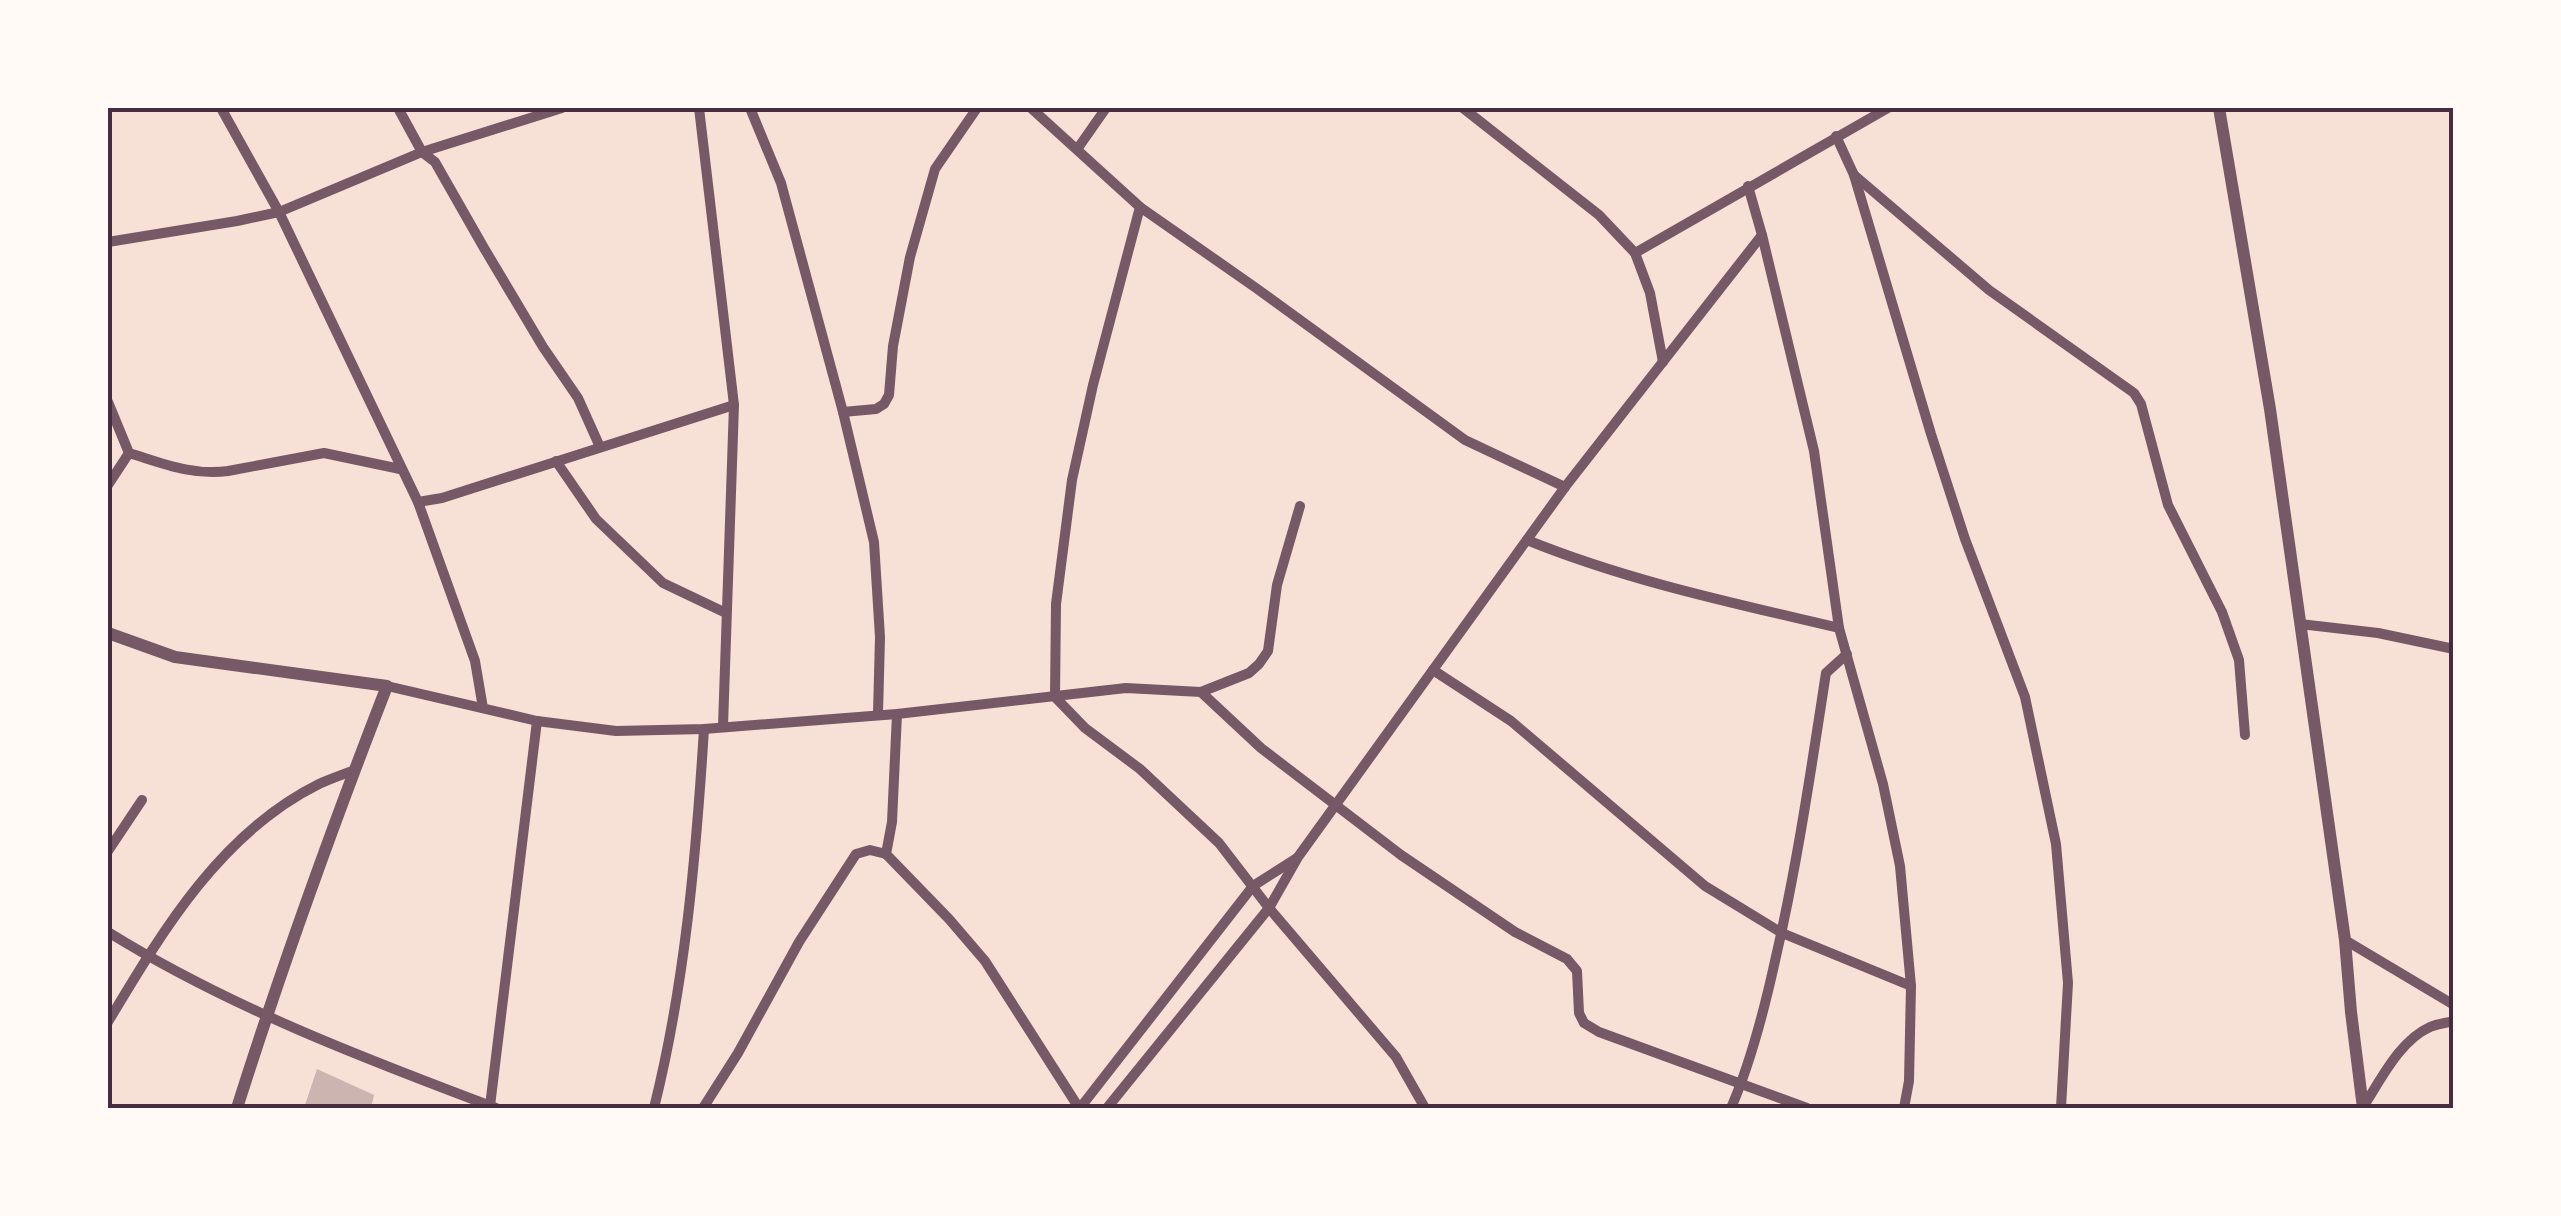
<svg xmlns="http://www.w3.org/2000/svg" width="2561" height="1216" font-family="Manrope,sans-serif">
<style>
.building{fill:#ccb4b1}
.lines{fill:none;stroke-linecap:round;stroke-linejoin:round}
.minor{stroke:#755966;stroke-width:10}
.tertiary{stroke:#755966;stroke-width:12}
.neatline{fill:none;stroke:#4a2c40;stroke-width:4}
</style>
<rect width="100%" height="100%" fill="#f7e1d7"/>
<!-- building -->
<path class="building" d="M317 1069 374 1095 371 1108H304Z"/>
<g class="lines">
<!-- minor -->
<g class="minor">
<path d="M221 108 279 212 418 502 442 498 734 405"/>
<path d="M398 108 422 152 435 162 484 248 543 347 578 398 600 447"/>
<path d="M699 108 734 405 723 726"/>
<path d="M750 108 781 183 843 412 874 542 880 637 878 714"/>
<path d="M1031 108 1140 207 1256 288 1465 440 1565 487"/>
<path d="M1463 108 1599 215 1635 253 1888 108"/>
<path d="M1836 136 1854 175 1931 434 1965 539 2025 697 2056 844 2068 983 2061 1108"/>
<path d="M1078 148 1106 108"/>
<path d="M1854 175 1989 290 2134 393 2141 404 2168 505 2222 612 2239 660 2245 735"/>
<path d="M1748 186 1762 235 1814 451 1839 628 1883 784 1900 866 1911 986 1909 1081 1904 1108"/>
<path d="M1140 207 1093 385 1072 480 1056 604 1055 697 1085 728 1140 769 1219 843 1269 908 1396 1057 1425 1108"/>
<path d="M108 242 237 221 279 212 422 152 562 108"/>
<path d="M1635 253 1650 293 1663 362"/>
<path d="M108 402 129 453C162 463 193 476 228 471L324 453 400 469"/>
<path d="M843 412 876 409 884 404 889 395 893 346 910 257 935 169 977 108"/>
<path d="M556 461 596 519 663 583 726 613"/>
<path d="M108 485 129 453"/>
<path d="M418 502 475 661 483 708"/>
<path d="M1527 540C1628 581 1733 603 1839 628"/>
<path d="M2300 624 2378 633 2454 649"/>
<path d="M1433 670 1511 721 1705 886 1782 933 1911 986"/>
<path d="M387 686 537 721 616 731 704 729 897 714 1126 688 1201 692 1249 673 1259 664 1268 651 1277 585 1300 506"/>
<path d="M1201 692 1261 748 1401 855 1515 932 1567 959 1577 971 1579 1013 1584 1023 1599 1032 1807 1108"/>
<path d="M897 714 892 822 886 854 949 919 985 961 1079 1108"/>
<path d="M108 851 142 800"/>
<path d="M108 932C229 1007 363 1058 496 1108"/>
<path d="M2345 940 2454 1005"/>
<path d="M108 1022C162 932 220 833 319 784 330 779 342 775 354 770"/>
<path d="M490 1106 537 721"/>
<path d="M2363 1107C2381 1080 2399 1041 2430 1027 2437 1024 2446 1023 2454 1021"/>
<path d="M654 1108C685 984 696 856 704 729"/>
<path d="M703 1108 738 1053 799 942 856 854 870 850 886 854"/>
<path d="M1080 1108 1253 886 1297 858"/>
<path d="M1107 1108 1269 908 1298 857 1565 487 1762 235"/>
<path d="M1731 1108C1751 1062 1764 1011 1775 961 1797 866 1811 770 1826 673L1847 654"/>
</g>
<!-- tertiary -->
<g class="tertiary">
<path d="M2219 108 2270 409 2345 940 2351 1012 2363 1108"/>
<path d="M108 633 175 657 387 686C333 825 282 966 237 1108"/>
</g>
</g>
<!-- border -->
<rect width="2561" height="1216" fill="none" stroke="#fffaf5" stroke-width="220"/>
<rect x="110" y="110" width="2341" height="996" class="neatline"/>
</svg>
